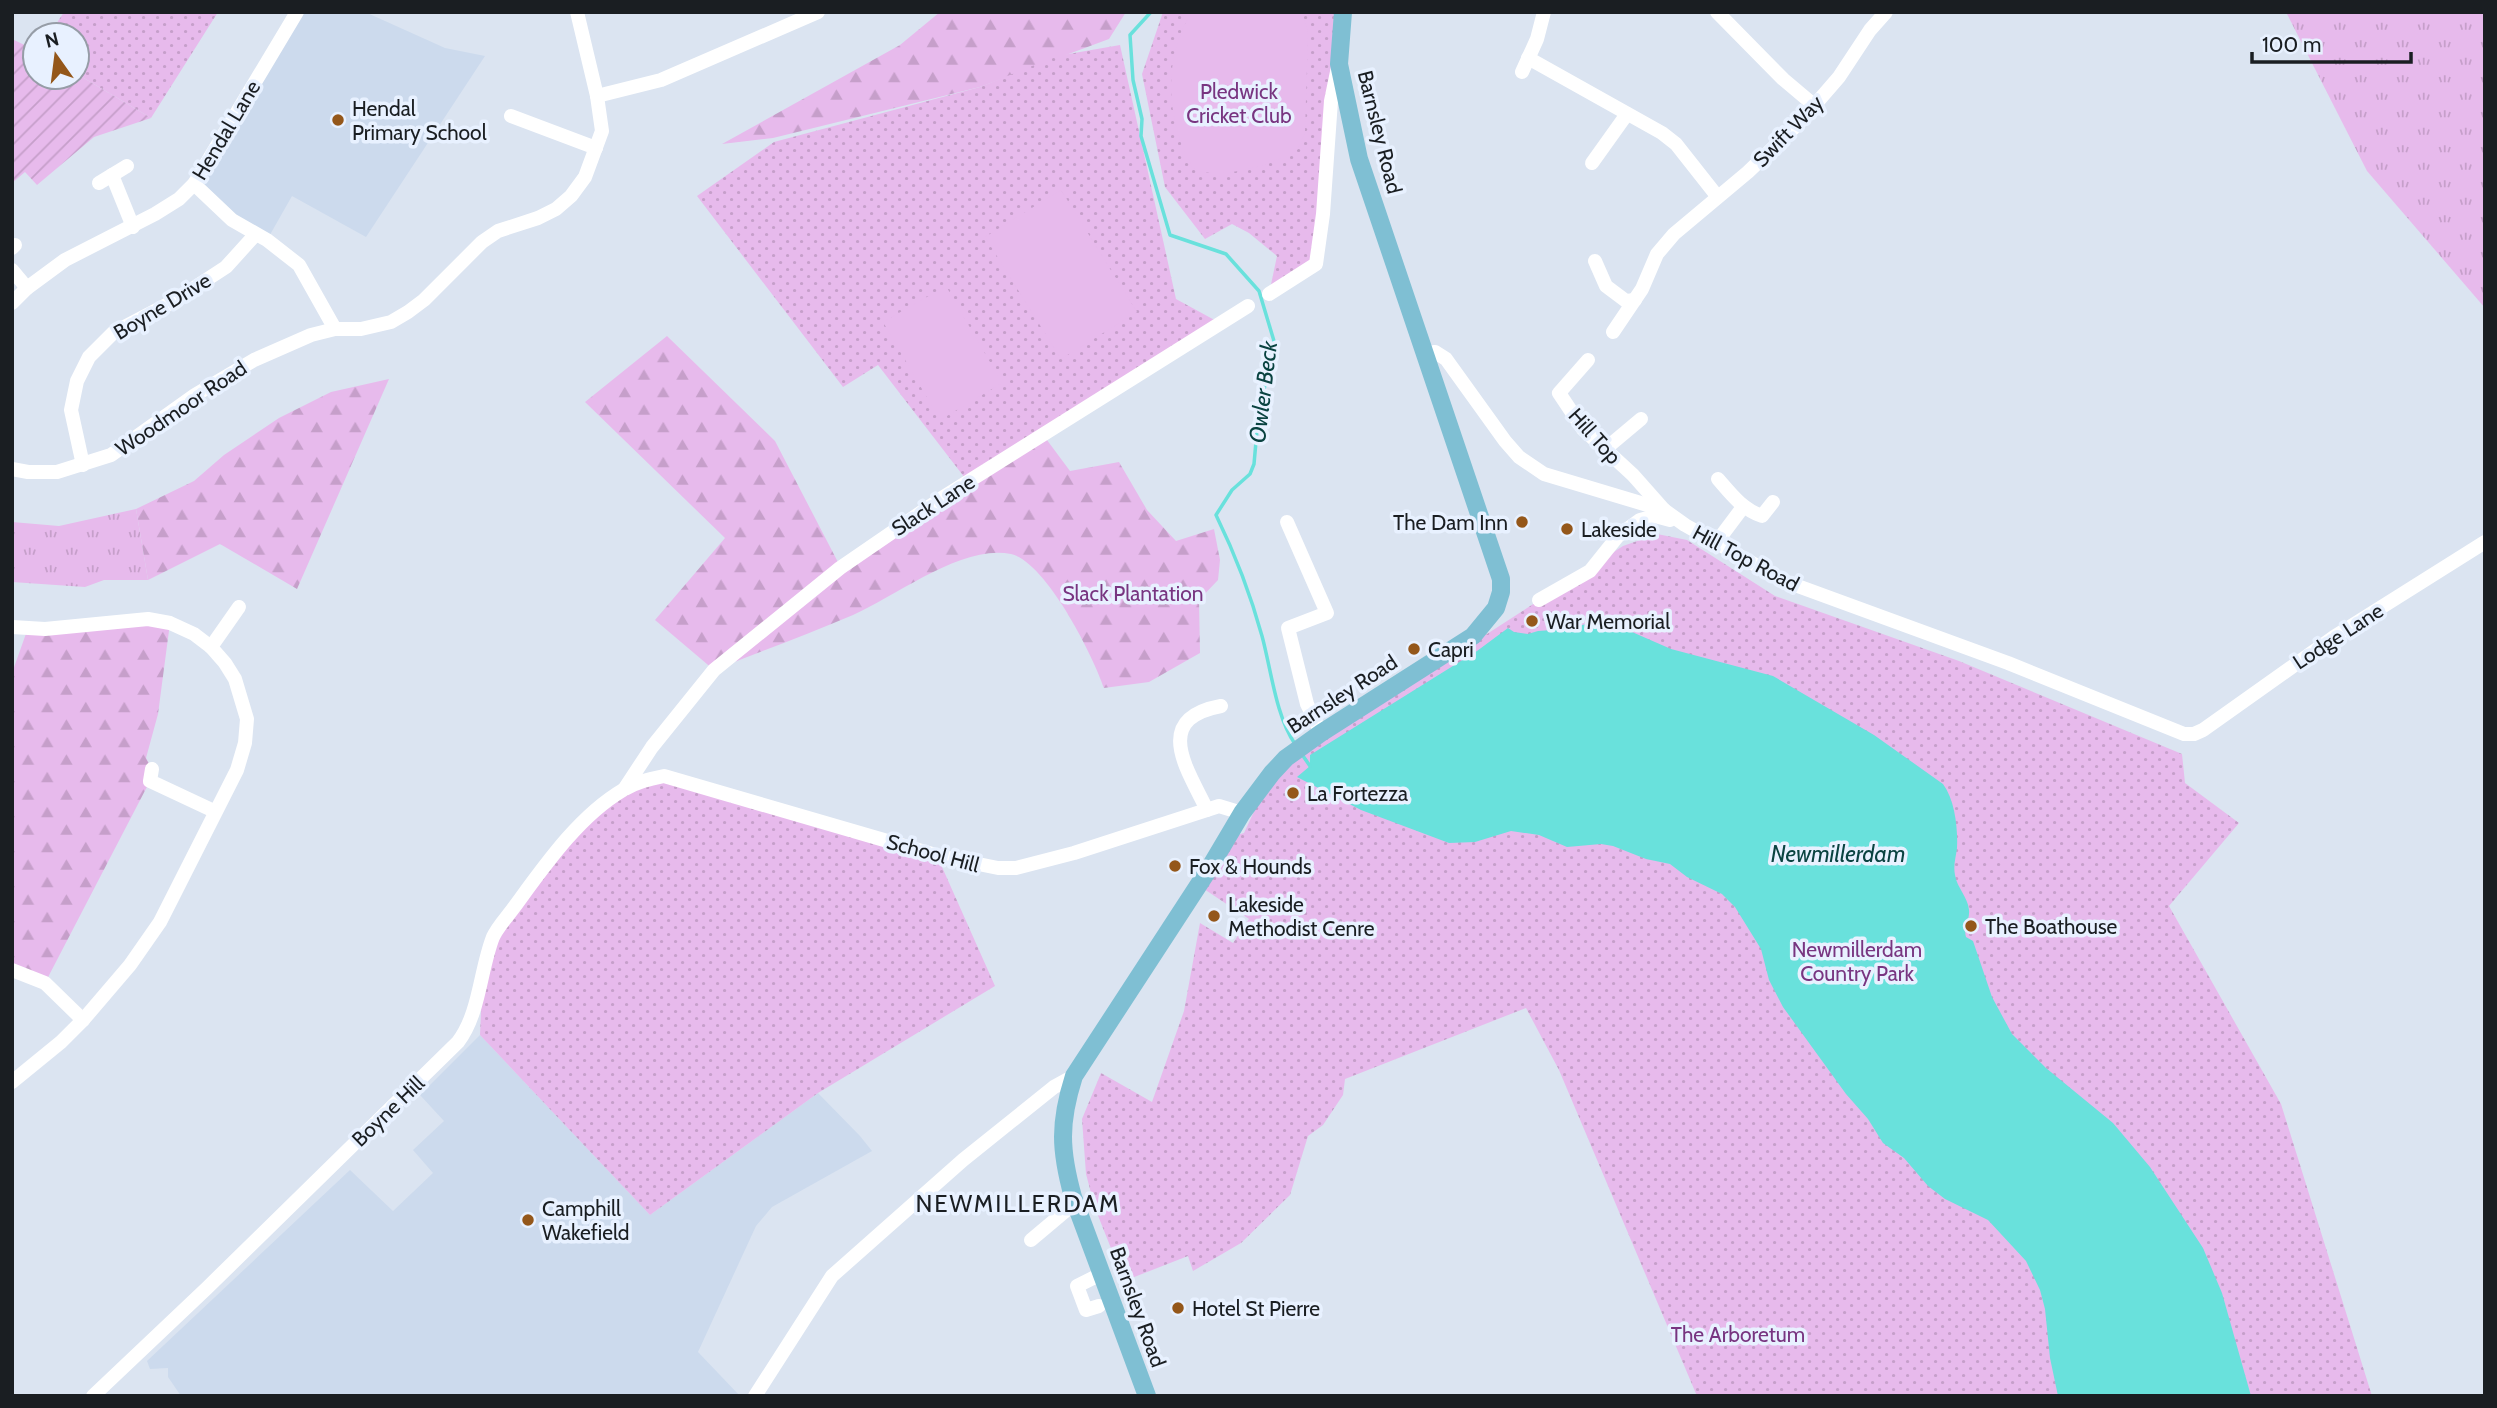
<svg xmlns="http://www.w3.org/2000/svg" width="2497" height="1408" font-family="Cabin,sans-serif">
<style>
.built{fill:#ccdaed}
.grass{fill:url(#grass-tufts)}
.forest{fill:url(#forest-firs)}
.park{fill:url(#park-dots)}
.garden{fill:url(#garden-furrows)}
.pitch{fill:#e7baec}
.water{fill:#69e1dc}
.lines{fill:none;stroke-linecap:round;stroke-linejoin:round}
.stream{stroke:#69e1dc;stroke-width:3.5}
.minor{stroke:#fff;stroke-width:14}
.major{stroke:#7fbfd3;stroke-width:18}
.poi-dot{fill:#94571a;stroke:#e8f1ff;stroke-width:2.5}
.labels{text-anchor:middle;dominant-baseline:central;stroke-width:7;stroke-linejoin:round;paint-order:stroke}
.park-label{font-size:21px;fill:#783581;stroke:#e8f1ff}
.poi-label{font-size:21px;fill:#1a1e22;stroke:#e8f1ff;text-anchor:start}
.street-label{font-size:21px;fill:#1a1e22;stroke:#e8f1ff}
.water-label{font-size:23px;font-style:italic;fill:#0a4341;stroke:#e8f1ff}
.quarter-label{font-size:24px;letter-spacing:2px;fill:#1a1e22;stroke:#e8f1ff}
</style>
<defs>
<pattern id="grass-tufts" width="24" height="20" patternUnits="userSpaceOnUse" patternTransform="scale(1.75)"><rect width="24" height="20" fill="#e7baec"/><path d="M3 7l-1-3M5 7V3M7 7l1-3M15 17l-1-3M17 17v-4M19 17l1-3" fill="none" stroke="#c69fca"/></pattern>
<pattern id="forest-firs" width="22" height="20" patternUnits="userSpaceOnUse" patternTransform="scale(1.75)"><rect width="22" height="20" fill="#e7baec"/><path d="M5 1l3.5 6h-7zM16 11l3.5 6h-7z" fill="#c69fca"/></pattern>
<pattern id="park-dots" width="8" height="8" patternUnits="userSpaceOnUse" patternTransform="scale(1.75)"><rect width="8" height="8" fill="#e7baec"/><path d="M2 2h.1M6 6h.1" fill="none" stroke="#c69fca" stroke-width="1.8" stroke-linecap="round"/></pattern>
<pattern id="garden-furrows" width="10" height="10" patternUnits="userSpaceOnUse" patternTransform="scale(1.75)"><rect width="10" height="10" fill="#e7baec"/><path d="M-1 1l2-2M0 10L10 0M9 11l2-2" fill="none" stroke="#c69fca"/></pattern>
</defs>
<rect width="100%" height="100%" fill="#dbe4f1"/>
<!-- built -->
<g class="built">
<path d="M297 12H365L445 48 485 56 366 237 292 196 267 240 194 184Z"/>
<path d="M480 1035 650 1215 818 1093 860 1136 872 1151 772 1207 756 1226 698 1352 740 1396H181L168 1377V1368L150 1369 147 1361 350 1170 393 1211 433 1173 413 1150 444 1121 420 1095Z"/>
</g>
<!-- grass -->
<g class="grass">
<path d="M2286 12H2485V308L2367 171Z"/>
<path d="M136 509 148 580H104L85 587 12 582V522L59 526Z"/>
</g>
<!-- forest -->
<g class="forest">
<path d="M940 12H1126L1109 39 980 87 773 138 722 144 900 45Z"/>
<path d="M667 336 775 441 841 568 1044 436 1070 471 1119 462 1147 510 1176 541 1214 529 1220 560 1218 580 1199 600 1200 653 1149 682 1104 688C1093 655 1046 562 1011 554 962 544 898 595 853 615 808 634 760 652 714 670L655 620 725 538 585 402Z"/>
<path d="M389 379 297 589 220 544 148 580 136 509 194 481 224 455 279 418 331 392Z"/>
<path d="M170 623 158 714 146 758 152 769 150 781 45 983 12 970V673L28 628Z"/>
</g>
<!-- park -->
<g class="park">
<path d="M64 12H218L151 118 77 74V35H49Z"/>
<path d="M1163 12H1343L1316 264 1269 294 1277 256 1249 233 1232 224 1205 239 1165 187 1142 74Z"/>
<path d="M1120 45 1176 299 1220 323 968 482 878 365 843 387 697 196 774 142 980 87 1057 56Z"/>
<path d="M1657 534 1687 540 1775 596 1959 661 2182 754 2185 783 2239 823 2169 906 2281 1104 2372 1396H1697L1559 1070 1526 1008 1345 1079 1343 1095 1323 1125 1308 1136 1290 1195 1241 1243 1193 1271 1188 1256 1124 1281 1095 1208 1086 1174 1082 1119 1101 1073 1152 1102 1184 1011 1200 923 1233 943 1249 919 1198 885 1227 838 1244 833 1272 773 1623 546Z"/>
<path d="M664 776 960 862 942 867 995 986 818 1093 650 1215 480 1035 483 967 495 934 602 804Z"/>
</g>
<!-- garden -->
<path class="garden" d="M12 39 35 50V77H77V74L151 118 94 137 37 185 25 172 12 183Z"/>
<!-- pitch -->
<g class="pitch">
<path d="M1192 12H1288L1304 20 1308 32 1305 132 1298 149C1278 164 1215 182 1193 168 1166 123 1162 56 1192 12Z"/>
<path d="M1061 190 1137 312 1061 359 985 237Z"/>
<path d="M946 286 1002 383 940 420 883 322Z"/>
</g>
<!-- water -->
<path class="water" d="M1590 623 1616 625 1671 649 1773 676 1874 735 1943 784C1955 800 1958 829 1957 848 1956 857 1953 865 1955 875 1957 888 1968 897 1969 910 1970 920 1963 927 1966 937L1973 941 1992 997 2012 1034 2046 1068 2113 1123 2150 1167 2203 1248 2222 1293 2251 1396H2058L2050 1358 2045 1309 2040 1290 2026 1261 1988 1220 1945 1199 1928 1186 1904 1158 1883 1143 1868 1119 1846 1094 1783 1007 1769 980 1761 949 1735 907 1722 894 1687 877 1670 864 1646 859 1613 846 1601 844 1567 847 1539 835 1511 831 1475 842 1449 843 1361 810 1297 777 1310 766V755L1477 651 1508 628 1514 632 1528 634 1538 631 1567 629Z"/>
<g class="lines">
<!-- stream -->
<g class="stream">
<path d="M1151 12 1130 35 1133 80 1142 119 1141 136 1170 235 1226 254 1259 291 1274 341 1258 419 1254 464 1250 474 1232 490 1216 515C1235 554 1251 596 1262 636 1271 669 1276 717 1295 744"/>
<path d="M1301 753 1310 766"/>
</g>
<!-- minor -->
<g class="minor">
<path d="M1717 12 1783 79 1815 106"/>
<path d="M1528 58 1662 133 1676 144 1717 196"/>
<path d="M1522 72 1537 39 1544 12"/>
<path d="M597 96 661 80 818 12"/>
<path d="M511 116 596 148"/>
<path d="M1592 163 1627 114"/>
<path d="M112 175 133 227"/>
<path d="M99 183 127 166"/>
<path d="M194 184 232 220 267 240 299 265 335 329"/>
<path d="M12 248 15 245"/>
<path d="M1595 261 1606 286 1626 301 1635 300"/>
<path d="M12 270 27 288"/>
<path d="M1269 294 1316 264 1323 214 1331 101 1338 67"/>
<path d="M12 303 27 288 65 260 155 214 179 199 194 184 297 12"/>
<path d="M1613 332 1642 289 1657 254 1674 234 1748 172 1800 122 1839 77 1870 30 1886 12"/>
<path d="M1424 354 1435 352 1446 359 1505 441 1519 457 1544 474 1664 510 1685 525 1784 581 2008 663 2184 734H2194L2203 730 2334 637 2485 542"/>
<path d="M1588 360 1559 393 1583 429 1633 475 1664 510"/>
<path d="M1604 450 1641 419"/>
<path d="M83 465 71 410 77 381 89 357 113 333 174 301 226 267 255 235"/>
<path d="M12 469 28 472H57L111 455 195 395 254 360 311 335 335 329H361L391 322 408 312 424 300 482 242 498 231 538 218 556 209 571 196 585 177 602 131 597 96 577 12"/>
<path d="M1718 479C1731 494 1742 509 1762 516L1773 502"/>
<path d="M1287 522 1327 613 1288 628 1307 704 1321 733"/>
<path d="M1716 543 1743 507"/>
<path d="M1539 600 1590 571 1618 536 1640 520 1655 516 1670 520"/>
<path d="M12 627 45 629 148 619 170 623 194 634 211 647 225 663 235 679 247 719 245 743 237 770 160 922 130 965 83 1020 61 1042 12 1082"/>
<path d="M211 647 239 607"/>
<path d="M152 769 150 781 214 811"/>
<path d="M625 788 652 747 714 670 840 568 942 498 1248 306"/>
<path d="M1207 810C1188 770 1151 719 1221 706"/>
<path d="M12 970 45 983 83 1020"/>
<path d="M1031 1240 1075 1203"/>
<path d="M1099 1306 1086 1310 1077 1286 1101 1274"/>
<path d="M93 1396 207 1288 458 1042C480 1013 480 970 493 937 498 926 508 916 515 906 545 865 579 816 623 790 636 782 650 779 664 776L939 856 998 868H1016L1074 853 1219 806 1242 813"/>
<path d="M755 1396 832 1276 963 1160 1054 1087 1074 1076"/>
</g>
<!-- major -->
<path class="major" d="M1147 1396 1073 1197C1060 1150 1059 1123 1074 1076L1207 872 1242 813 1272 773 1286 758 1321 733 1473 636 1496 608 1501 592V579L1359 159 1339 64 1343 12"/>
</g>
<!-- markers -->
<g class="poi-dot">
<circle cx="338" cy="120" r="7"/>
<circle cx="1522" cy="522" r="7"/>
<circle cx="1567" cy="529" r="7"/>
<circle cx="1532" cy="621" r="7"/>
<circle cx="1414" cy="649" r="7"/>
<circle cx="1293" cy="793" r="7"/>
<circle cx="1175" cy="866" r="7"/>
<circle cx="1214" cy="916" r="7"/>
<circle cx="1971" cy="926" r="7"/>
<circle cx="528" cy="1220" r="7"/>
<circle cx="1178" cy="1308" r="7"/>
</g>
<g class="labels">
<!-- park labels -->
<g class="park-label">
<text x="1239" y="91">Pledwick<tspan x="1239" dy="24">Cricket Club</tspan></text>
<text x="1133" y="593">Slack Plantation</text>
<text x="1857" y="949">Newmillerdam<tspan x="1857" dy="24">Country Park</tspan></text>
<text x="1738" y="1334">The Arboretum</text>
</g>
<!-- poi labels -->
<g class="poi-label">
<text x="352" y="108">Hendal<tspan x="352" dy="24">Primary School</tspan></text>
<text x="1508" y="522" text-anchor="end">The Dam Inn</text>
<text x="1581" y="529">Lakeside</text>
<text x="1546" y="621">War Memorial</text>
<text x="1428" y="649">Capri</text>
<text x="1307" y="793">La Fortezza</text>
<text x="1189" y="866">Fox &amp; Hounds</text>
<text x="1228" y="904">Lakeside<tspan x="1228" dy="24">Methodist Cenre</tspan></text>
<text x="1985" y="926">The Boathouse</text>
<text x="542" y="1208">Camphill<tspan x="542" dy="24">Wakefield</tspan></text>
<text x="1192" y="1308">Hotel St Pierre</text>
</g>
<!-- street labels -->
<g class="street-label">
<text transform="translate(226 130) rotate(-59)">Hendal Lane</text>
<text transform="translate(1788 131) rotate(-46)">Swift Way</text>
<text transform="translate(1380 132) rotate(76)">Barnsley Road</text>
<text transform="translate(162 306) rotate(-31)">Boyne Drive</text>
<text transform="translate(181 408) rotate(-34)">Woodmoor Road</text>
<text transform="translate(1595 436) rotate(48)">Hill Top</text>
<text transform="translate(933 505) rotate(-33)">Slack Lane</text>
<text transform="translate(1746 558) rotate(28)">Hill Top Road</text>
<text transform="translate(2338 636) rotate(-33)">Lodge Lane</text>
<text transform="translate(1342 694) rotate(-33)">Barnsley Road</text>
<text transform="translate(933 853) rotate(15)">School Hill</text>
<text transform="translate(388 1111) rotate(-44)">Boyne Hill</text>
<text transform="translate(1138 1307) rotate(70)">Barnsley Road</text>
</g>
<!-- water labels -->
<g class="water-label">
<text transform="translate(1263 392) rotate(-83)">Owler Beck</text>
<text x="1838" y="854">Newmillerdam</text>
</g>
<!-- quarter labels -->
<g class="quarter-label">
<text x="1018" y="1203">NEWMILLERDAM</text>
</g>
</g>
<!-- border -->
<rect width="2497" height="1408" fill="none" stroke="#1a1e22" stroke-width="28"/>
<!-- north arrow -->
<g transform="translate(56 56) rotate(346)"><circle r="33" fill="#e8f1ff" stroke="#969da7" stroke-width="2"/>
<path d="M0-5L12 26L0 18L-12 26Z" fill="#94571a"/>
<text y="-10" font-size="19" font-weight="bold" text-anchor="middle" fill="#1a1e22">N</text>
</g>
<!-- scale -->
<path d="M2252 52v10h159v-10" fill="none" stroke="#1a1e22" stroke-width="3.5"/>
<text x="2262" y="52" font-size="21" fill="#1a1e22" stroke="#e8f1ff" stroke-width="5" paint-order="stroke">100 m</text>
</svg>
